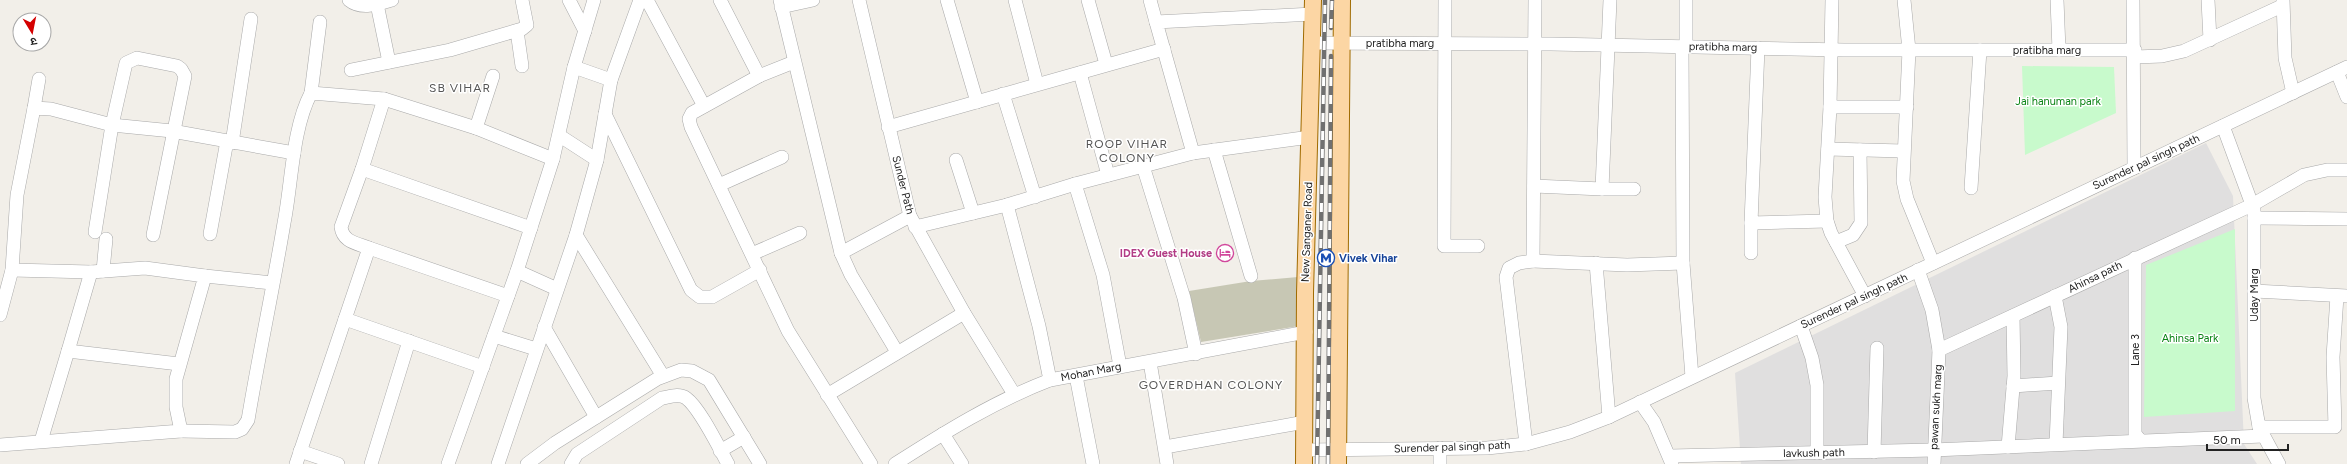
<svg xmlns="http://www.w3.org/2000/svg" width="2347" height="464" font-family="Figtree,'Noto Sans Devanagari',sans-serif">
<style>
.residential{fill:#e0dfdf}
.construction{fill:#c7c7b4}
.park{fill:#c8facc}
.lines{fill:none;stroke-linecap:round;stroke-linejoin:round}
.minor-casing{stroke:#a9a9a9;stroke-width:14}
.major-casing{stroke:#a06b00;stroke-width:18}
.minor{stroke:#fff;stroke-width:13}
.major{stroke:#fcd6a4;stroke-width:16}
.rail-casing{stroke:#707070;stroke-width:4.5}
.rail{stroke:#fff;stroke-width:3;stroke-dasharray:9;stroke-linecap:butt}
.labels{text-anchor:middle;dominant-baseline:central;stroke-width:3;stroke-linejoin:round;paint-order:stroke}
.street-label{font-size:11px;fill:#222;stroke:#fff}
.park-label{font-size:11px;fill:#0c8416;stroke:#fff}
.hotel-label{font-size:11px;font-weight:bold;fill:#b23c85;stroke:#fff;text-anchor:end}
.transit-label{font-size:11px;font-weight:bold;fill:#164399;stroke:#fff;text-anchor:start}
.neighbourhood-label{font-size:12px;letter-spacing:1px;fill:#555;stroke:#fff}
</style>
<rect width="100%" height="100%" fill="#f2efe9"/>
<!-- residential -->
<path class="residential" d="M2206 143 2233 196 2244 444 2257 464H1741L1735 373Z"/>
<!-- construction -->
<path class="construction" d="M1298 277 1299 326 1201 342 1189 291 1251 281Z"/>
<!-- park -->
<g class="park">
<path d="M2022 66 2114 67 2116 113 2025 155Z"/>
<path d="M2235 229V411L2144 417 2146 265Z"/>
</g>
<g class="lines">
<!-- minor casing -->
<g class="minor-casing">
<g id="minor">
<path d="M349 0C361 10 379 4 392 0"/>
<path d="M569 0 585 31"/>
<path d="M647 0 704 106"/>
<path d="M720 0 759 76"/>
<path d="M780 0 841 253"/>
<path d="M859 0 910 216 964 313 1014 394"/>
<path d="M947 0 977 102"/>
<path d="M1015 0 1037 84"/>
<path d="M1088 0 1106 64"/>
<path d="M1150 0 1156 22"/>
<path d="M1445 0 1444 246H1478"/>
<path d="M1686 0V47"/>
<path d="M1832 0 1830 107 1825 197 1827 221 1831 233 1865 296"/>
<path d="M1904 0 1909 50 1903 181 1907 199 1933 263"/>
<path d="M2057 0 2059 50"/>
<path d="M2133 0 2134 168"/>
<path d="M2208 0 2210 40"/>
<path d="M2283 0 2285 58 2293 93"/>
<path d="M377 4 389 62"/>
<path d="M781 7 813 0"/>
<path d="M517 31 522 66"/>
<path d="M1312 43 1551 44 1844 50H2135"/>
<path d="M1682 47 1683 263"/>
<path d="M1758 48 1751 223 1827 221"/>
<path d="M2135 57 2162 56 2184 51 2282 6"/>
<path d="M794 62 759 76 692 113 689 119 691 127 788 331 871 464"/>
<path d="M574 67 611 80"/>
<path d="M351 70 450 50 522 29 527 25 522 0"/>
<path d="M2337 72 2347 97"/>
<path d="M1080 73 1108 175"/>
<path d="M311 93 320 22"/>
<path d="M1003 94 1035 197"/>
<path d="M1830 107H1907"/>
<path d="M34 108 39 79"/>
<path d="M605 114 691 290 700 297H712L760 270"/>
<path d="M2223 126 2254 210V398L2259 427 2279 464"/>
<path d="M888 127 1164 49"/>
<path d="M476 128 493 76"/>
<path d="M560 136 597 160"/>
<path d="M232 143 251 19"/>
<path d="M1828 149 1903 151"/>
<path d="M1214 150 1251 276"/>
<path d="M1193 153 1156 22 1313 14"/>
<path d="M956 160 973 213"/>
<path d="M1143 166 1184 298 1196 354"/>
<path d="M362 169 384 99 476 128 553 159"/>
<path d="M1075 184 1103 275 1120 366"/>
<path d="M719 185 782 157"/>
<path d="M1534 186 1602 189 1610 0"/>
<path d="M1971 188 1980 50"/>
<path d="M1602 189H1634"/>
<path d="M1007 205 1039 326 1050 380"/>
<path d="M2254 218 2347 219"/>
<path d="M915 227 1007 205 1075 184 1193 153 1310 137"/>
<path d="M95 232 112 125 126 63 137 58 177 66 181 69 185 76 153 235"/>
<path d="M210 234 227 141"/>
<path d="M576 235 663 376"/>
<path d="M1836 242 1853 235 1861 223 1860 150"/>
<path d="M369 248C356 243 343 242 341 227L362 169 531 228"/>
<path d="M1751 253V223"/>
<path d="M752 254 800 233"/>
<path d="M2135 258V434L2140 440"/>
<path d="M1533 261 1627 265 1683 263 1692 377"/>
<path d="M1596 263 1609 417"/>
<path d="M1918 270 1932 310 1939 350 1934 464"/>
<path d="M103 271 106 239"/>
<path d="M517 271 557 289"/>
<path d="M91 272 68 351 179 364"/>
<path d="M205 276 272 283"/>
<path d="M2254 291 2347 296"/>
<path d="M2055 296 2061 327 2056 444"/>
<path d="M0 315 12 270 17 195 34 108 51 109 112 125 172 131 294 153"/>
<path d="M345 319 483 367"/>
<path d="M1801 326 1812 358 1817 385V453"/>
<path d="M544 327 596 417"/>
<path d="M494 336 536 349"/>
<path d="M1939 350 2252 205 2304 175 2327 170H2347"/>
<path d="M897 352 851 275 841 253 910 216"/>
<path d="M1150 362 1167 464"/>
<path d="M1076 376 1093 464"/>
<path d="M2013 386 2058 383"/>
<path d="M827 395 964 313"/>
<path d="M1640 402 1654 422 1672 464"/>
<path d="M2259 427H2335L2333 357 2337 296"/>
<path d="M181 431 235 432 242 429 248 420C259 354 273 289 284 223 292 183 292 129 311 93L384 99"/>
<path d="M943 434 962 464"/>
<path d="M41 441 68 351"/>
<path d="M1526 444 1506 277 1509 268 1519 263 1533 261 1535 0"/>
<path d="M0 445 181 431 176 407V379L205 276 145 268 91 272 12 270"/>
<path d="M1165 447 1305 422"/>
<path d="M2008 447 2014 376 2013 316"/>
<path d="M1440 448V464"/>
<path d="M1305 450 1487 448 1526 444 1570 432 1609 417 2347 67"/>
<path d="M300 451 338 464"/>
<path d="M720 451 744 437"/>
<path d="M1874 452 1877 348"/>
<path d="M1670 456 1933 450 2263 436"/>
<path d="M296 464 369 248 508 296"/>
<path d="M371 464 409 341"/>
<path d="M448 464 517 271 553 159 574 67 594 0"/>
<path d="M498 464 576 235 597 160 611 80 640 0"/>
<path d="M527 464 555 443 657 379 681 370 692 371 709 380 760 464"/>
<path d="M571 464 577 454 662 398C669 397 679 393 686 398 700 408 719 448 728 464"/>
<path d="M895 464C945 432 995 401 1050 380L1306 332"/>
</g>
</g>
<!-- major casing -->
<g class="major-casing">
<g id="major">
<path d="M1304 464 1305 293 1313 0"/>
<path d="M1338 464 1342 0"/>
</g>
</g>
<!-- minor -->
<use href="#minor" class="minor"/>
<!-- major -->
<use href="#major" class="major"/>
<!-- rail casing -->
<g class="rail-casing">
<g id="rail">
<path d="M1331 28 1332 0"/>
<path d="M1317 464 1325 0"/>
<path d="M1328 464 1331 56"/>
</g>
</g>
<!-- rail -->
<use href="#rail" class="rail"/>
</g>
<!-- icons -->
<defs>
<g id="hotel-ring" transform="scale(0.9)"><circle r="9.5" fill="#fff" stroke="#d1479c" stroke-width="1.5"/><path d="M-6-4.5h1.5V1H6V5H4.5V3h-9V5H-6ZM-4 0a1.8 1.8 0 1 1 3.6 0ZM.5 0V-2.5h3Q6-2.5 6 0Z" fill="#d1479c"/></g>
<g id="metro-ring" transform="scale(0.9)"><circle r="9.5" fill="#fff" stroke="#1a4fb4" stroke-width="1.5"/><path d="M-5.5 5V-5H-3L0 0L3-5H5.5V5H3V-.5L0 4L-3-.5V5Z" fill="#1a4fb4"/></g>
</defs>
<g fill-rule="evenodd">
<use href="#hotel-ring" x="1225" y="253"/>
<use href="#metro-ring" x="1326" y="258"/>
</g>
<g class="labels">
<!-- street labels -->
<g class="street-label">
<text x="1400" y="43">pratibha marg</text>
<text transform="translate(1723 47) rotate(1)">pratibha marg</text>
<text x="2047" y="50">pratibha marg</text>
<text transform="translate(2146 162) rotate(-25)">Surender pal singh path</text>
<text transform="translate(903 185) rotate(76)">Sunder Path</text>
<text transform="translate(1307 232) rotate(-88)">New Sanganer Road</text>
<text transform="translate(2095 277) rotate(-26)">Ahinsa path</text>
<text transform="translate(2254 295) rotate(-90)">Uday Marg</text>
<text transform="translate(1854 301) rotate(-25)">Surender pal singh path</text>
<text transform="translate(2135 350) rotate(-90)">Lane 3</text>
<text transform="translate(1091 372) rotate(-11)">Mohan Marg</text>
<text transform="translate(1936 407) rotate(-87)">pawan sukh marg</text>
<text transform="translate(1452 447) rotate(-2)">Surender pal singh path</text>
<text transform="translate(1814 453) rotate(-1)">lavkush path</text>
</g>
<!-- park labels -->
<g class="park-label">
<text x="2058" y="101">Jai hanuman park</text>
<text x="2190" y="338">Ahinsa Park</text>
</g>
<!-- hotel labels -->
<g class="hotel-label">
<text x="1212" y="253">IDEX Guest House</text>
</g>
<!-- transit labels -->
<g class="transit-label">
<text x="1339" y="258">Vivek Vihar</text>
</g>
<!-- neighbourhood labels -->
<g class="neighbourhood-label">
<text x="460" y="88">SB VIHAR</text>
<text x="1127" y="144">ROOP VIHAR<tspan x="1127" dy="14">COLONY</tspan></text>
<text x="1211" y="385">GOVERDHAN COLONY</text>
</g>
</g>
<!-- north arrow -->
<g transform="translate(32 32) rotate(170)"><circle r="19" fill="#ffffff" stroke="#a7a7a7"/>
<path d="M0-3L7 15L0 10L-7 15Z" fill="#d40000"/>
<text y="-6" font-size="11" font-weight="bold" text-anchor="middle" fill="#222222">उ</text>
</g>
<!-- scale -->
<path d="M2207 444v6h81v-6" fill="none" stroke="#222222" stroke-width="2"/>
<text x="2213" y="444" font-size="12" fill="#222222" stroke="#ffffff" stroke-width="3" paint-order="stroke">50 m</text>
</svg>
